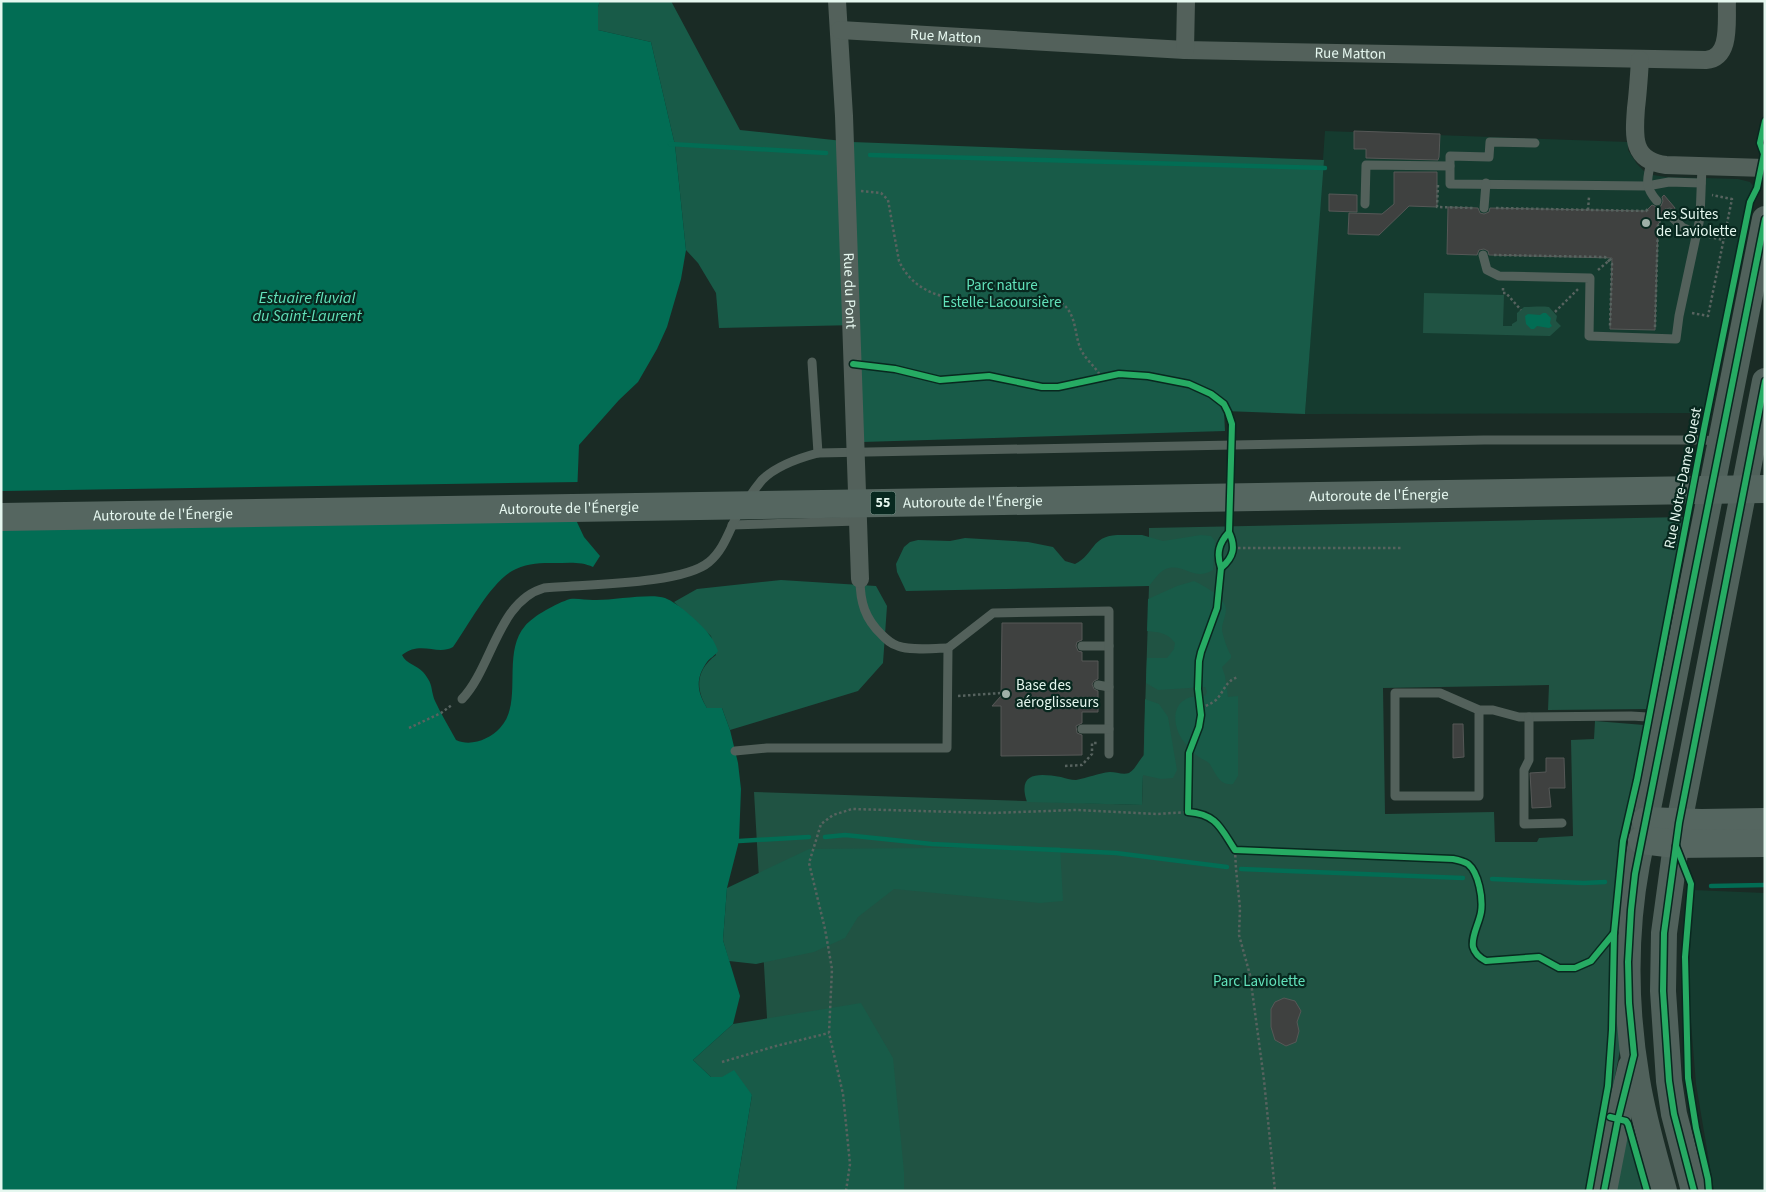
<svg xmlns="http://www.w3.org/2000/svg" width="1766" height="1192" font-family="'Source Sans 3',sans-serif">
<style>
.built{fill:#153b2f}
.green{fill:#205343}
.forest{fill:#185b48}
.water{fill:#026d54}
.pier{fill:#1a2b25}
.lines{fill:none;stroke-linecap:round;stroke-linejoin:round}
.stream{stroke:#026d54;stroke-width:4.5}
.building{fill:#3f4140;stroke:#565857}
.path{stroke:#57635f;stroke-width:2.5;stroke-dasharray:2.5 2.5;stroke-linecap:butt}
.lane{stroke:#53615b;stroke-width:9}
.street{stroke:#53615b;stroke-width:18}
.primary{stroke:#50615b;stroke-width:26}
.highway{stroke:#556660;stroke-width:28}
.highway-bridge{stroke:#556660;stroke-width:28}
.cycleway-casing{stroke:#08281f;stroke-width:9}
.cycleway{stroke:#26ab63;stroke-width:6}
.poi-dot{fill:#9eb0a8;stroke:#08281f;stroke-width:2}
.labels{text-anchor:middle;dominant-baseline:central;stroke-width:4.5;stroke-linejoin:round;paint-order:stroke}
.shield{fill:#08281f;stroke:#a3b9b1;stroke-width:1}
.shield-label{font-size:14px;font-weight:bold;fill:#e5f7ef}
.street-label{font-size:15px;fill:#e5f7ef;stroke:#08281f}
.poi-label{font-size:15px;fill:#e5f7ef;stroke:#08281f;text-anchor:start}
.park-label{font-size:15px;fill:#62e3bb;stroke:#08281f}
.water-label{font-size:16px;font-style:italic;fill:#62e2ba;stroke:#08281f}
</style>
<rect width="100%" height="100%" fill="#1a2b25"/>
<!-- built -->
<g class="built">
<path d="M1325 131 1628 142V150L1637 164 1644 171 1653 175 1666 177 1738 179 1750 182 1755 188 1749 197 1706 413 1305 414Z"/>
<path d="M1693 890 1765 893V1191H1714L1696 1084 1688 986Z"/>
</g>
<!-- green -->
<g class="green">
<path d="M1424 293 1504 295 1503 326H1512V324L1517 321V313L1524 307C1533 307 1540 306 1549 307L1557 316 1556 321 1561 326 1550 336 1423 333Z"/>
<path d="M1684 517 1648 709 1548 710 1549 685 1383 688 1385 814 1494 812 1495 842H1537L1539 838 1573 836 1571 740 1594 739 1595 721 1644 725 1620 844 1621 1045 1593 1191H777L754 792 1142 805 1149 586V528Z"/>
<path d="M1629 1130 1645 1191H1611Z"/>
</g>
<!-- forest -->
<g class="forest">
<path d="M600 1H671L740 130 852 142 1324 160 1305 414 1224 411 1225 431 862 442 858 325 719 328 716 293 698 263 686 250 675 145 651 42 598 30V7Z"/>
<path d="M1117 535H1142L1163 541 1201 535 1211 536 1215 541 1213 570C1194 582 1183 562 1166 569 1159 572 1154 580 1149 586L906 591 897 572 896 564 904 547 910 542 918 540 950 541 965 538 1028 542 1053 547 1065 561 1075 564C1096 553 1090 537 1117 535Z"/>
<path d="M781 580 876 586 887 606 883 663 858 691 730 730 722 708H707C695 688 696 670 716 655L711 636 674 602 697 589Z"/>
<path d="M1194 581C1204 586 1224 596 1226 609 1226 616 1222 623 1222 629 1222 634 1228 651 1231 655V658L1222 667 1225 676 1228 697 1238 696V776L1233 784C1219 786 1216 773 1209 763 1206 760 1202 760 1199 757 1194 754 1189 748 1185 743 1175 732 1169 708 1186 699 1191 696 1198 696 1205 696L1207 692 1205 687 1158 690 1146 683 1147 658H1167L1174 649 1175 643C1168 633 1159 632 1147 631L1148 599 1177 586Z"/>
<path d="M1145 699 1159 704 1168 717 1177 770 1173 778 1161 779 1143 775 1142 805 1027 802C1017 772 1038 773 1061 777 1065 778 1071 780 1076 780 1088 778 1098 773 1110 772 1116 772 1123 775 1129 773 1135 770 1139 760 1144 755Z"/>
<path d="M1060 847 1063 901 1040 903 894 889 858 917 845 938 814 952 756 964 729 961 723 940 727 888 809 849Z"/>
<path d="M861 1003 893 1058 904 1172V1191H736L752 1095 722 1077H711L693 1060 733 1024Z"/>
</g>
<!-- water -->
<g class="water">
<path d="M1 1H600L598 7V30L651 42 675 145 686 250 681 279 667 327 657 349 638 382 619 400 579 445 576 520 584 537 600 556 593 567C581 561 567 563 555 563 541 563 529 563 516 569 492 579 469 625 453 647 437 656 421 640 402 655 406 664 417 665 423 672 434 685 430 688 435 701 441 714 449 727 456 740 471 747 490 739 500 728 524 703 501 654 525 626 533 616 557 603 570 599 577 598 586 600 593 600 611 601 650 593 665 598 678 603 703 625 711 637 714 641 716 646 718 651 715 656 710 658 707 662 695 679 697 692 707 708H722L730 730 738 763 741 789 739 841 727 888 723 940 740 996 733 1024 693 1060 711 1077H722L734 1070 752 1095 736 1191H1Z"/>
<path d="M1543 313H1546L1551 318 1550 323 1552 326 1549 328 1537 326 1534 329H1531L1526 324 1525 316 1528 314 1540 315Z"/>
</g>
<!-- pier -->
<path class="pier" d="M580 482 579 517 1 526V491Z"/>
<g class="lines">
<!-- stream -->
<g class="stream">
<path d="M670 144 826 153"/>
<path d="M870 155 1325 168"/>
<path d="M825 837 845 835 932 844 1116 853 1227 867"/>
<path d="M739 841 809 837"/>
<path d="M1241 869 1463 878"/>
<path d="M1492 879 1584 883 1605 882"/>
<path d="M1711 886 1765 885"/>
</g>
</g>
<!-- building -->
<g class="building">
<path d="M1354 131 1440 134 1439 157 1438 160 1366 158V149H1354Z"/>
<path d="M1394 172H1437V207L1409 206 1379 235 1348 234 1349 213 1382 214 1394 204Z"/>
<path d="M1329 194 1357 195V212L1329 211Z"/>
<path d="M1664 195 1675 208 1674 210 1670 208 1665 209 1663 213 1664 218 1658 224 1655 330 1610 329 1612 258 1489 255 1488 251 1484 249 1479 250 1477 255 1447 254 1448 207 1478 208 1480 213 1484 214 1489 212 1490 208 1646 211 1652 205 1657 207 1661 206 1663 201 1662 197Z"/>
<path d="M1002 623H1082V640L1077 642 1076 646 1078 651 1082 652V661H1098V679L1094 681 1092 684 1094 689 1098 691V712H1082V723L1076 726 1077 733 1082 735V755L1001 756V706H992L1001 696Z"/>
<path d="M1453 724H1463L1464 757 1453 758Z"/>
<path d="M1546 758H1564L1565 788H1549L1551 807 1532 808 1530 773 1546 772Z"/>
<path d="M1284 998 1295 1001 1301 1011 1297 1022 1299 1031 1296 1042 1286 1046 1275 1040 1271 1027V1009L1275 1002Z"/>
</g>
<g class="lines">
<!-- path -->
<g class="path">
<path d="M1438 185 1437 207 1474 208"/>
<path d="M861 191 881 193 888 200 899 261C922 310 982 300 1026 298 1037 298 1054 296 1063 304 1077 316 1074 334 1081 350 1086 360 1096 367 1101 377"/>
<path d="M1496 208 1646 211 1649 208"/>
<path d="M1588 210 1589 197"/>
<path d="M1709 237 1723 240"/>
<path d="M1494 255 1605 257 1612 264 1610 326"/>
<path d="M1598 270 1612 258"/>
<path d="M1503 288V293H1506L1521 310"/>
<path d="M1555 312 1578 289"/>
<path d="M1692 313 1708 316 1732 199 1712 195"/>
<path d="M1655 327 1658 224 1660 221"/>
<path d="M1233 548H1401"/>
<path d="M958 696 1001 693"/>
<path d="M1201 707C1206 706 1211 704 1216 700 1224 692 1225 681 1238 677"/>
<path d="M409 728 441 713 452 705"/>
<path d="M1065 766 1082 765 1092 754V743H1098"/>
<path d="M1235 850 1236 869 1240 908 1239 935 1250 975 1264 1080 1275 1191"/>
<path d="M722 1062 776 1046 829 1033"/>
<path d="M846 1191 850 1164 843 1094 829 1033 832 969 825 929 809 863 821 824 833 815 852 809 991 813 1076 810 1157 814 1188 812"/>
</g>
<!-- lane -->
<g class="lane">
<path d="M1535 143 1490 142 1489 157 1450 156V184L1647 186 1669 182 1701 183"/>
<path d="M1651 162C1647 180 1644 186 1657 201"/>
<path d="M1365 204 1366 165 1450 166"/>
<path d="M1484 208 1486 183"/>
<path d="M1669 214 1682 227 1698 234"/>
<path d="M1483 255 1487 270 1499 276 1590 278 1589 336 1676 339 1679 316 1700 218 1702 166"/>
<path d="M812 362 818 453"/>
<path d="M748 499C752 493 757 486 762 480 776 466 799 458 818 453L1484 440H1702L1718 441"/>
<path d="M732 525 858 521"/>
<path d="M1082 646H1109"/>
<path d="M948 648 993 613 1109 611V754"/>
<path d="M1098 685 1109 687"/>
<path d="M462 699C492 668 498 601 544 588 582 584 682 585 709 562 725 549 730 527 740 510"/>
<path d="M1479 710V796H1395V693H1440L1479 710H1493L1519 717 1631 716 1664 718"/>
<path d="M1529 717V760L1524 770V824L1562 823"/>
<path d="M1082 729H1109"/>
<path d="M735 751 767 748H947L948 648C934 648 911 651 898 646 891 644 887 640 882 635 865 619 860 602 860 579"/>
</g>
<!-- street -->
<g class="street">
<path id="s1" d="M837 1 844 116 860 579"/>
<path id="s2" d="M840 30 1185 50 1706 60C1732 58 1726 20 1727 1"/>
<path d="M1185 50 1186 1"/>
<path d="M1640 60C1639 76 1638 92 1636 108 1634 135 1631 161 1666 165L1765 168"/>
</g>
<!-- primary -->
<g class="primary">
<path d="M1604 1191 1618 1119 1631 1066"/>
<path d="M1664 1191C1654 1154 1643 1117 1637 1080 1625 1009 1624 935 1637 864L1765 219"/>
<path d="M1694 1191 1674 1114 1669 1081 1663 991 1664 933 1679 823 1765 381"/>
</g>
<!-- highway -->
<g class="highway">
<path d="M1646 821 1701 823 1765 822"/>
<path d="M1642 840 1675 844 1765 843"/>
</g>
<!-- highway-bridge -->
<path class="highway-bridge" id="s3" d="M1 517 1765 489"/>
<!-- cycleway casing -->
<g class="cycleway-casing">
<g id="cycleway">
<path d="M853 364 895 369 940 380 989 376 1042 387H1058L1119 374 1148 376 1189 384 1211 394 1224 404 1228 412 1232 424 1229 532C1236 547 1234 557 1221 568 1216 553 1219 543 1229 532"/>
<path d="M1221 568 1217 608 1201 652 1199 661 1198 689 1201 715 1199 727 1189 753 1188 812C1217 814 1221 829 1235 850L1453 859C1458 860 1463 861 1468 864 1479 873 1483 899 1481 912 1479 924 1471 936 1473 947 1475 954 1480 958 1486 961L1539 957 1559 968H1575L1591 961 1614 933"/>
<path d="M1676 846 1691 884 1685 957 1688 1078 1696 1128 1708 1179 1709 1191"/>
<path d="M1610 1117 1626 1121 1628 1124 1647 1191"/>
<path d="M1589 1191 1608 1086 1612 1030 1614 933 1623 841 1637 780 1704 429 1750 202 1757 188 1764 154 1760 143 1765 121"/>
<path d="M1604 1191 1618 1119 1634 1055 1629 1003 1628 962 1631 910 1635 874 1765 219"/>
<path d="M1694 1191 1674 1114 1669 1081 1663 991 1664 933 1679 823 1765 381"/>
</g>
</g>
<!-- cycleway -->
<use href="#cycleway" class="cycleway"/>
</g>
<!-- markers -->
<g class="poi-dot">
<circle cx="1646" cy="223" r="5"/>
<circle cx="1006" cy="694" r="5"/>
</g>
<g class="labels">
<!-- shield labels -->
<rect class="shield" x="870.5" y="491.5" width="25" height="23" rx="4"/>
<g class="shield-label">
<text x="883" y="503">55</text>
</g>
<!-- street labels -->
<g class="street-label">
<text stroke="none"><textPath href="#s2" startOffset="106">Rue Matton</textPath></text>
<text stroke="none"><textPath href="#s2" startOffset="511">Rue Matton</textPath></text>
<text stroke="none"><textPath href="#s1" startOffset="290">Rue du Pont</textPath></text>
<text transform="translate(1683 478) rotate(-79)">Rue Notre-Dame Ouest</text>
<text stroke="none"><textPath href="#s3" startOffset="1378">Autoroute de l'Énergie</textPath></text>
<text stroke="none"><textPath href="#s3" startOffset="972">Autoroute de l'Énergie</textPath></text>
<text stroke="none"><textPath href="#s3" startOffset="568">Autoroute de l'Énergie</textPath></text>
<text stroke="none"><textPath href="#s3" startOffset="162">Autoroute de l'Énergie</textPath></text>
</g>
<!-- poi labels -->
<g class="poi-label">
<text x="1656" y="214">Les Suites<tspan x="1656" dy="17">de Laviolette</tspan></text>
<text x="1016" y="685">Base des<tspan x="1016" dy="17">aéroglisseurs</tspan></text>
</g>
<!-- park labels -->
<g class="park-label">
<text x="1002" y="285">Parc nature<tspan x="1002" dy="17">Estelle-Lacoursière</tspan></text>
<text x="1259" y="981">Parc Laviolette</text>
</g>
<!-- water labels -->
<g class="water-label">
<text x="307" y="298">Estuaire fluvial<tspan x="307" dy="18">du Saint-Laurent</tspan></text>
</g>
</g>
<!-- border -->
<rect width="1766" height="1192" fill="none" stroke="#e5f7ef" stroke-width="5"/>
</svg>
